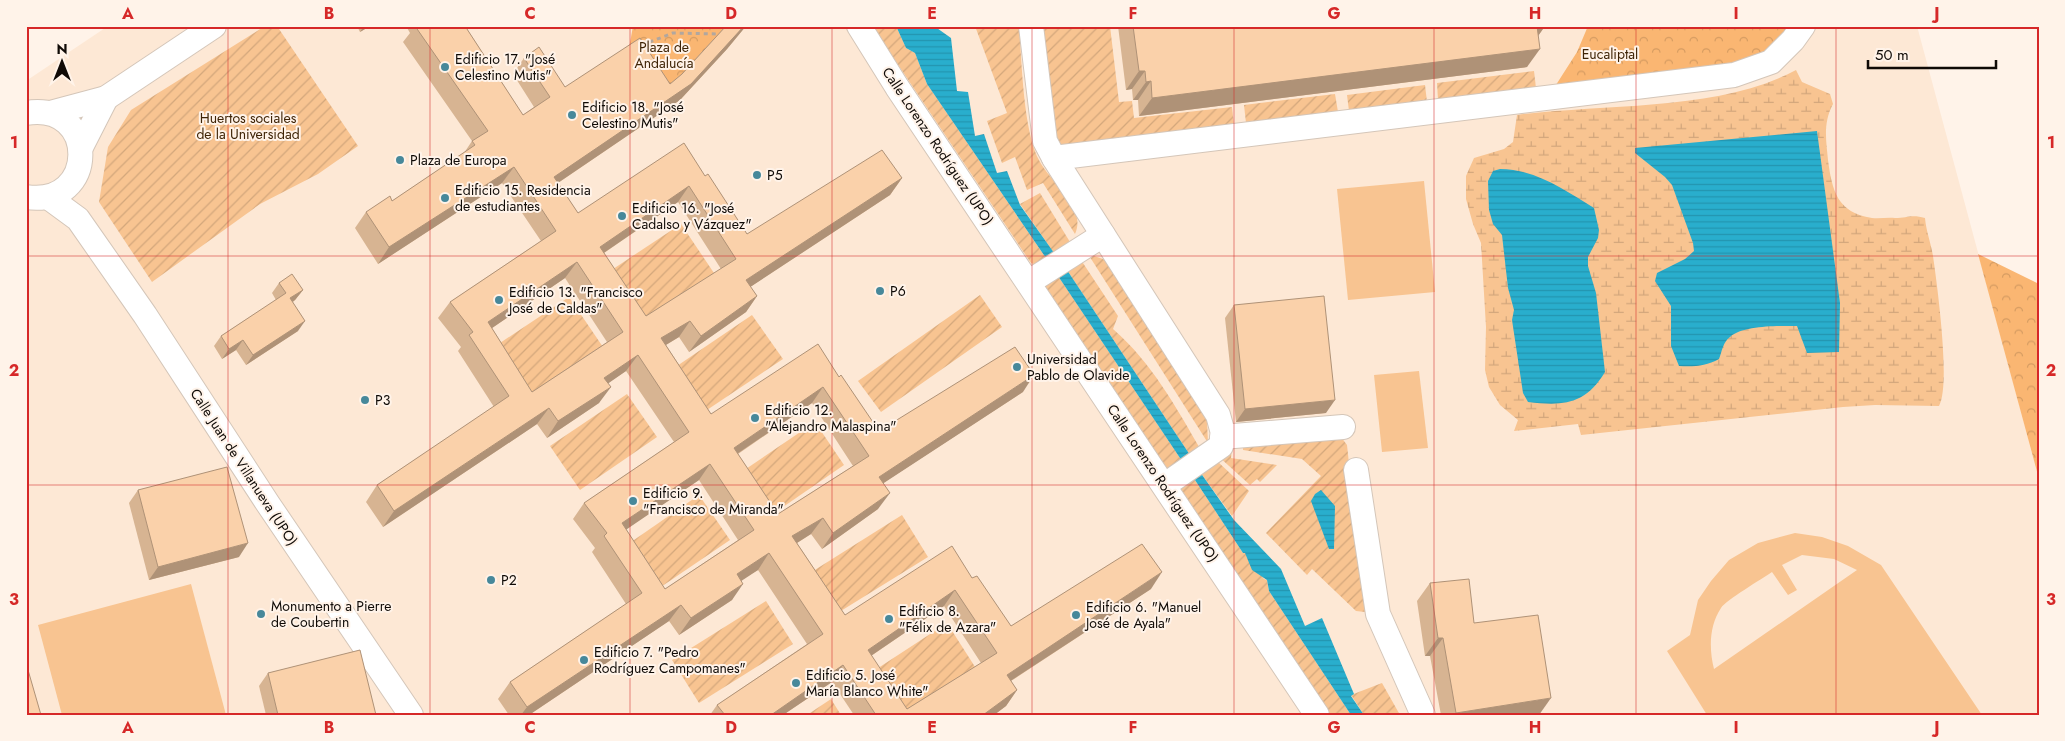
<svg xmlns="http://www.w3.org/2000/svg" width="2065" height="741" font-family="Jost,sans-serif">
<style>
.built{fill:#fde8d5}
.forest{fill:url(#forest-crowns)}
.wetland{fill:url(#wetland-marsh)}
.garden{fill:url(#garden-furrows)}
.pitch{fill:#f8c491;fill-rule:evenodd}
.water{fill:url(#water-rules)}
.lines{fill:none;stroke-linecap:round;stroke-linejoin:round}
.minor-casing{stroke:#d4c6b9;stroke-width:26}
.path{stroke:#b1a79f;stroke-width:3;stroke-dasharray:4 4;stroke-linecap:butt}
.minor{stroke:#fff;stroke-width:24}
.wall{fill:#d7b492;fill-rule:evenodd}
.shaded-wall{fill:#af9277}
.building{fill:#fad1aa;stroke:#af9277;fill-rule:evenodd}
.grid{fill:none;stroke:#d62828;stroke-width:1;stroke-opacity:0.55}
.poi-dot{fill:#47889a;stroke:#fff3e9;stroke-width:2}
.labels{text-anchor:middle;dominant-baseline:central;stroke-width:4;stroke-linejoin:round;paint-order:stroke}
.park-label{font-size:14px;fill:#3f2406;stroke:#fff3e9}
.poi-label{font-size:14px;fill:#0f0a06;stroke:#fff3e9;text-anchor:start}
.street-label{font-size:14px;fill:#0f0a06;stroke:#fff3e9}
.neatline{fill:none;stroke:#d62828;stroke-width:2}
.grid-label{font-size:16px;text-anchor:middle;font-weight:bold;fill:#d62828}
</style>
<defs>
<pattern id="forest-crowns" width="20" height="18" patternUnits="userSpaceOnUse" patternTransform="scale(1.25)"><rect width="20" height="18" fill="#fab672"/><path d="M2 6a3 3 0 1 1 6 0M12 15a3 3 0 1 1 6 0" fill="none" stroke="#d59b61"/></pattern>
<pattern id="wetland-marsh" width="20" height="14" patternUnits="userSpaceOnUse" patternTransform="scale(1.25)"><rect width="20" height="14" fill="#f8c491"/><path d="M1 5h8M5 5V1M11 12h8M15 12V8" fill="none" stroke="#d3a77c"/></pattern>
<pattern id="garden-furrows" width="10" height="10" patternUnits="userSpaceOnUse" patternTransform="scale(1.25)"><rect width="10" height="10" fill="#f8c491"/><path d="M-1 1l2-2M0 10L10 0M9 11l2-2" fill="none" stroke="#d3a77c"/></pattern>
<pattern id="water-rules" width="6" height="5" patternUnits="userSpaceOnUse" patternTransform="scale(1.25)"><rect width="6" height="5" fill="#29aecd"/><path d="M0 2.5h6" fill="none" stroke="#2394af"/></pattern>
</defs>
<rect width="100%" height="100%" fill="#fff3e9"/>
<!-- built -->
<path class="built" d="M108 26H1917L2039 479V715H26V81Z"/>
<!-- forest -->
<g class="forest">
<path d="M633 26H729L671 91 628 54Z"/>
<path d="M1588 26H1791L1777 46 1736 64 1554 88 1577 52Z"/>
<path d="M1978 254 2039 284V479Z"/>
</g>
<!-- wetland -->
<path class="wetland" d="M1796 70 1802 82 1830 94 1833 104C1823 123 1826 139 1828 160 1832 190 1837 213 1872 218 1880 219 1887 217 1895 218 1907 218 1912 214 1925 218 1926 231 1931 243 1933 256 1937 284 1951 385 1939 406L1875 405 1843 407 1581 435 1578 424 1514 431 1518 420 1500 405 1489 387 1485 370 1486 327 1481 243 1473 224 1466 199V176L1474 158 1504 149 1513 142 1517 115C1605 103 1717 112 1796 70Z"/>
<!-- garden -->
<g class="garden">
<path d="M265 26H277L358 146 318 174 260 204 152 282 99 202 108 147 131 110Z"/>
<path d="M872 26H896L906 48 915 53 927 84 1048 261 1036 265 1031 263Z"/>
<path d="M975 26H1019C1022 62 1023 133 1040 162 1052 184 1087 207 1075 234L1043 183 1027 190 1015 157 1002 163 987 121 1007 113Z"/>
<path d="M1042 26H1110L1119 102 1132 101 1134 118 1232 107 1234 125 1061 146 1056 139Z"/>
<path d="M1534 71 1536 88 1438 100 1437 83Z"/>
<path d="M1425 85 1427 102 1349 111 1347 95Z"/>
<path d="M1335 94 1338 112 1246 123 1244 105Z"/>
<path d="M1040 193 1070 242 1054 253 1020 204Z"/>
<path d="M681 224 716 276 635 328 604 275Z"/>
<path d="M1088 254 1103 259 1118 271 1207 421 1208 443Z"/>
<path d="M1081 260 1118 316 1113 329C1152 363 1176 407 1202 452L1192 458 1067 270Z"/>
<path d="M1058 276 1184 464 1168 472 1042 285Z"/>
<path d="M980 295 1002 327 881 412 858 381Z"/>
<path d="M569 297 605 350 523 401 491 349Z"/>
<path d="M752 315 783 359 704 412 674 368Z"/>
<path d="M627 394 657 437 580 490 550 446Z"/>
<path d="M815 422 844 465 767 518 737 475Z"/>
<path d="M1341 437 1347 445 1365 612 1356 611 1312 569 1307 575 1266 533 1321 476 1302 459 1243 450V443Z"/>
<path d="M1232 447 1231 458 1277 465 1260 482 1257 479 1250 485 1218 456Z"/>
<path d="M1216 460 1249 491 1232 516 1200 472Z"/>
<path d="M1193 477 1243 553H1245L1264 579 1267 580 1269 591 1351 715H1326L1178 490Z"/>
<path d="M699 495 730 540 652 593 621 549Z"/>
<path d="M902 515 928 557 836 614 810 573Z"/>
<path d="M766 601 793 644 699 703 672 660Z"/>
<path d="M947 623 977 670 908 715 869 674Z"/>
<path d="M1382 683 1400 715H1364L1351 695Z"/>
<path d="M831 699 841 715H807Z"/>
</g>
<!-- pitch -->
<g class="pitch">
<path d="M1424 181 1435 292 1348 300 1337 189Z"/>
<path d="M1419 371 1428 448 1382 452 1374 375Z"/>
<path d="M1795 533 1822 537 1848 546 1881 565 1982 715H1707L1667 651 1690 635 1698 600 1711 581 1729 560 1758 543ZM1802 555 1834 559 1857 570 1714 669C1709 649 1709 626 1721 608 1726 600 1762 579 1772 572L1788 595 1797 590 1782 565Z"/>
<path d="M191 584 226 715H62L38 625Z"/>
</g>
<!-- water -->
<g class="water">
<path d="M896 26H934L951 38 957 91 968 92 975 136 984 134 997 173 1007 171 1020 205 1057 257 1048 261 927 84 915 53 906 48Z"/>
<path d="M1817 131 1840 303 1839 352 1807 353 1797 326C1779 326 1743 325 1730 337 1723 342 1722 351 1719 359 1706 366 1694 367 1679 366L1671 346V306L1655 281 1657 273 1685 259 1694 251 1693 243 1672 185 1665 177 1635 153V148Z"/>
<path d="M1500 169C1535 169 1565 190 1594 208L1599 230 1598 238 1588 257V266L1596 293 1605 372C1585 405 1563 406 1528 402L1523 393 1512 320 1514 310 1508 288 1502 235 1493 224 1489 210 1488 181 1493 171Z"/>
<path d="M1067 270 1192 458 1184 464 1058 276Z"/>
<path d="M1200 472 1234 520 1281 569 1305 626 1322 618 1354 694 1351 696 1364 715H1351L1269 591 1267 580 1252 570 1245 553H1243L1193 477Z"/>
<path d="M1321 490 1335 506 1334 549H1329L1311 501 1315 494Z"/>
</g>
<g class="lines">
<!-- minor casing -->
<g class="minor-casing">
<g id="minor">
<path d="M859 26 897 87 1317 715"/>
<path d="M1031 26 1045 141 1054 158 1734 75 1771 62 1793 40 1803 26"/>
<path d="M26 113C99 101 98 208 26 197"/>
<path d="M50 113 106 98 214 26"/>
<path d="M81 147 106 98"/>
<path d="M1054 158 1218 415 1223 433 1221 446 1165 485"/>
<path d="M48 197 78 219 145 315 268 504 411 715"/>
<path d="M1029 282 1103 235"/>
<path d="M1222 437 1343 427"/>
<path d="M1356 470 1378 614 1423 715"/>
</g>
</g>
<!-- path -->
<path class="path" d="M642 45 673 33 721 34"/>
<!-- minor -->
<use href="#minor" class="minor"/>
</g>
<!-- wall -->
<g class="wall">
<path d="M357 26H370L360 32Z"/>
<path d="M406 26H465L523 115 534 107 513 74 524 58 565 87 670 84 682 74 726 26H746L727 49 680 100 558 183 578 213 705 176 747 234 902 178 890 195 750 287 757 296 746 312 689 352 679 337 666 345 711 414 839 377 879 431 1023 392 883 483 878 509 822 549 811 534 797 543 845 615 972 578 1011 626 1151 589 1011 681 1017 690 1006 706 994 715H854L832 682 783 715H710L717 705 807 644 758 570 741 580 732 600 679 635 669 621 529 715H509L498 699 510 682 626 604 592 552 595 548 573 519 584 503 674 442 626 371 608 383 599 403 547 438 537 424 383 527 366 502 377 485 494 407 458 351 461 347 438 318 450 302 541 241 502 183 378 264 355 228 366 212 392 201 464 153 472 141 403 42 410 33ZM678 202 721 269 646 316 604 253ZM565 278 607 342 532 392 492 328ZM812 403 853 466 778 514 738 454ZM699 480 738 540 665 589 626 529ZM944 606 981 663 907 709 871 656Z"/>
<path d="M1118 26H1545L1538 36 1527 67 1139 116 1138 100H1133L1132 89 1126 90Z"/>
<path d="M279 283 303 290 295 300 293 302 298 331 246 365 236 350 222 359 214 346 221 336 276 300 272 293Z"/>
<path d="M1234 305 1326 413 1236 422 1225 318Z"/>
<path d="M138 490 239 557 149 580 129 503Z"/>
<path d="M1430 583 1474 623 1539 715H1441L1430 656H1425L1417 601Z"/>
<path d="M268 673 376 715H266L259 686Z"/>
</g>
<!-- shaded-wall -->
<g class="shaded-wall">
<path d="M364 26H370L360 32Z"/>
<path d="M744 26H746L727 49 680 100 543 193 554 177Z"/>
<path d="M1534 26H1545L1536 39Z"/>
<path d="M1540 49 1527 67 1139 116 1152 98Z"/>
<path d="M1139 71H1145L1132 89 1126 90Z"/>
<path d="M1151 81 1138 100H1133L1146 82Z"/>
<path d="M514 167 502 183 378 264 389 247Z"/>
<path d="M902 178 890 195 735 297 746 280Z"/>
<path d="M689 186 678 202 589 263 600 247Z"/>
<path d="M577 262 565 278 476 339 488 322Z"/>
<path d="M303 290 295 300 283 308 290 298Z"/>
<path d="M757 296 746 312 689 352 701 336Z"/>
<path d="M305 321 298 331 246 365 253 355Z"/>
<path d="M690 321 679 337 649 355 661 338Z"/>
<path d="M243 340 236 350 222 359 229 349Z"/>
<path d="M638 355 626 371 593 394 604 378Z"/>
<path d="M1034 375 1023 392 867 494 879 477Z"/>
<path d="M611 387 599 403 547 438 558 421Z"/>
<path d="M823 387 812 403 722 464 734 448Z"/>
<path d="M1335 400 1326 413 1236 422 1245 409Z"/>
<path d="M549 408 537 424 383 527 394 511Z"/>
<path d="M710 464 699 480 611 540 622 523Z"/>
<path d="M890 493 878 509 822 549 833 533Z"/>
<path d="M823 518 811 534 781 553 792 536Z"/>
<path d="M248 543 239 557 149 580 158 567Z"/>
<path d="M769 553 758 570 726 591 737 574Z"/>
<path d="M1162 572 1151 589 995 691 1007 675Z"/>
<path d="M743 584 732 600 679 635 691 618Z"/>
<path d="M955 590 944 606 856 666 868 650Z"/>
<path d="M681 605 669 621 529 715H521L527 707Z"/>
<path d="M1438 638H1443L1430 656H1425Z"/>
<path d="M843 665 832 682 783 715H771Z"/>
<path d="M1017 690 1006 706 994 715H983Z"/>
<path d="M1551 698 1539 715H1455L1456 713Z"/>
</g>
<!-- building -->
<g class="building">
<path d="M415 26H465L523 115 550 97 524 58 539 47 565 87 640 38 670 84 682 74 726 26H744L691 84 554 177 578 213 684 143 705 176 708 174 747 234 882 150 902 178 746 280 757 296 701 336 690 321 661 338 711 414 818 344 839 377 841 375 879 431 1015 347 1034 375 879 477 890 493 833 533 823 518 792 536 845 615 952 546 972 578 977 576 1011 626 1142 544 1162 572 1007 675 1017 690 983 715H876L843 665 771 715H725L717 705 823 634 769 553 737 574 743 584 697 614 691 618 681 605 527 707 510 682 642 593 604 536 607 533 584 503 689 432 638 355 604 378 611 387 558 421 549 408 394 511 377 485 509 396 469 335 473 332 450 302 556 231 514 167 389 247 366 212 390 196 392 201 475 145 472 141 488 131ZM689 186 736 259 646 316 600 247ZM577 262 623 332 532 392 488 322ZM823 387 869 456 778 514 734 448ZM710 464 754 530 665 589 622 523ZM955 590 997 653 907 709 868 650Z"/>
<path d="M1133 26H1537L1540 49 1152 98 1151 81 1146 82 1145 71H1139Z"/>
<path d="M292 274 303 290 290 298 305 321 253 355 243 340 229 349 221 336 286 293 279 283Z"/>
<path d="M1324 296 1335 400 1245 409 1234 305Z"/>
<path d="M227 467 248 543 158 567 138 490Z"/>
<path d="M1469 579 1474 623 1538 615 1551 698 1456 713 1443 638H1438L1430 583Z"/>
<path d="M360 650 376 715H278L268 673Z"/>
<path d="M26 663 41 715H26Z"/>
</g>
<!-- grid -->
<path class="grid" d="M228 26V715M430 26V715M630 26V715M832 26V715M1032 26V715M1234 26V715M1434 26V715M1636 26V715M1836 26V715M26 256H2039M26 485H2039"/>
<!-- markers -->
<g class="poi-dot">
<circle cx="445" cy="67" r="5"/>
<circle cx="572" cy="115" r="5"/>
<circle cx="400" cy="160" r="5"/>
<circle cx="757" cy="175" r="5"/>
<circle cx="445" cy="198" r="5"/>
<circle cx="622" cy="216" r="5"/>
<circle cx="880" cy="291" r="5"/>
<circle cx="499" cy="300" r="5"/>
<circle cx="1017" cy="367" r="5"/>
<circle cx="365" cy="400" r="5"/>
<circle cx="755" cy="418" r="5"/>
<circle cx="633" cy="501" r="5"/>
<circle cx="491" cy="580" r="5"/>
<circle cx="261" cy="614" r="5"/>
<circle cx="1076" cy="615" r="5"/>
<circle cx="889" cy="619" r="5"/>
<circle cx="584" cy="660" r="5"/>
<circle cx="796" cy="683" r="5"/>
</g>
<g class="labels">
<!-- park labels -->
<g class="park-label">
<text x="664" y="47">Plaza de<tspan x="664" dy="16">Andalucía</tspan></text>
<text x="1610" y="54">Eucaliptal</text>
<text x="248" y="118">Huertos sociales<tspan x="248" dy="16">de la Universidad</tspan></text>
</g>
<!-- poi labels -->
<g class="poi-label">
<text x="455" y="59">Edificio 17. "José<tspan x="455" dy="16">Celestino Mutis"</tspan></text>
<text x="582" y="107">Edificio 18. "José<tspan x="582" dy="16">Celestino Mutis"</tspan></text>
<text x="410" y="160">Plaza de Europa</text>
<text x="767" y="175">P5</text>
<text x="455" y="190">Edificio 15. Residencia<tspan x="455" dy="16">de estudiantes</tspan></text>
<text x="632" y="208">Edificio 16. "José<tspan x="632" dy="16">Cadalso y Vázquez"</tspan></text>
<text x="890" y="291">P6</text>
<text x="509" y="292">Edificio 13. "Francisco<tspan x="509" dy="16">José de Caldas"</tspan></text>
<text x="1027" y="359">Universidad<tspan x="1027" dy="16">Pablo de Olavide</tspan></text>
<text x="375" y="400">P3</text>
<text x="765" y="410">Edificio 12.<tspan x="765" dy="16">"Alejandro Malaspina"</tspan></text>
<text x="643" y="493">Edificio 9.<tspan x="643" dy="16">"Francisco de Miranda"</tspan></text>
<text x="501" y="580">P2</text>
<text x="271" y="606">Monumento a Pierre<tspan x="271" dy="16">de Coubertin</tspan></text>
<text x="1086" y="607">Edificio 6. "Manuel<tspan x="1086" dy="16">José de Ayala"</tspan></text>
<text x="899" y="611">Edificio 8.<tspan x="899" dy="16">"Félix de Azara"</tspan></text>
<text x="594" y="652">Edificio 7. "Pedro<tspan x="594" dy="16">Rodríguez Campomanes"</tspan></text>
<text x="806" y="675">Edificio 5. José<tspan x="806" dy="16">María Blanco White"</tspan></text>
</g>
<!-- street labels -->
<g class="street-label">
<text transform="translate(938 146) rotate(56)">Calle Lorenzo Rodríguez (UPO)</text>
<text transform="translate(244 467) rotate(57)">Calle Juan de Villanueva (UPO)</text>
<text transform="translate(1163 483) rotate(56)">Calle Lorenzo Rodríguez (UPO)</text>
</g>
</g>
<!-- border -->
<rect width="2065" height="741" fill="none" stroke="#fff3e9" stroke-width="55"/>
<!-- north arrow -->
<g transform="translate(62 62)" stroke="#fff3e9" stroke-width="4" paint-order="stroke">
<path d="M0-4L9 19L0 12L-9 19Z" fill="#0f0a06"/>
<text y="-8" font-size="14" font-weight="bold" text-anchor="middle" fill="#0f0a06">N</text>
</g>
<!-- scale -->
<path d="M1868 60v8h128v-8" fill="none" stroke="#0f0a06" stroke-width="2.5"/>
<text x="1875" y="60" font-size="15" fill="#0f0a06" stroke="#fff3e9" stroke-width="4" paint-order="stroke">50 m</text>
<rect x="28" y="28" width="2010" height="686" class="neatline"/>
<g class="grid-label">
<text x="128" y="19">A</text>
<text x="329" y="19">B</text>
<text x="530" y="19">C</text>
<text x="731" y="19">D</text>
<text x="932" y="19">E</text>
<text x="1133" y="19">F</text>
<text x="1334" y="19">G</text>
<text x="1535" y="19">H</text>
<text x="1736" y="19">I</text>
<text x="1937" y="19">J</text>
<text x="14" y="148">1</text>
<text x="2051" y="148">1</text>
<text x="14" y="376">2</text>
<text x="2051" y="376">2</text>
<text x="14" y="605">3</text>
<text x="2051" y="605">3</text>
<text x="128" y="733">A</text>
<text x="329" y="733">B</text>
<text x="530" y="733">C</text>
<text x="731" y="733">D</text>
<text x="932" y="733">E</text>
<text x="1133" y="733">F</text>
<text x="1334" y="733">G</text>
<text x="1535" y="733">H</text>
<text x="1736" y="733">I</text>
<text x="1937" y="733">J</text>
</g>
</svg>
